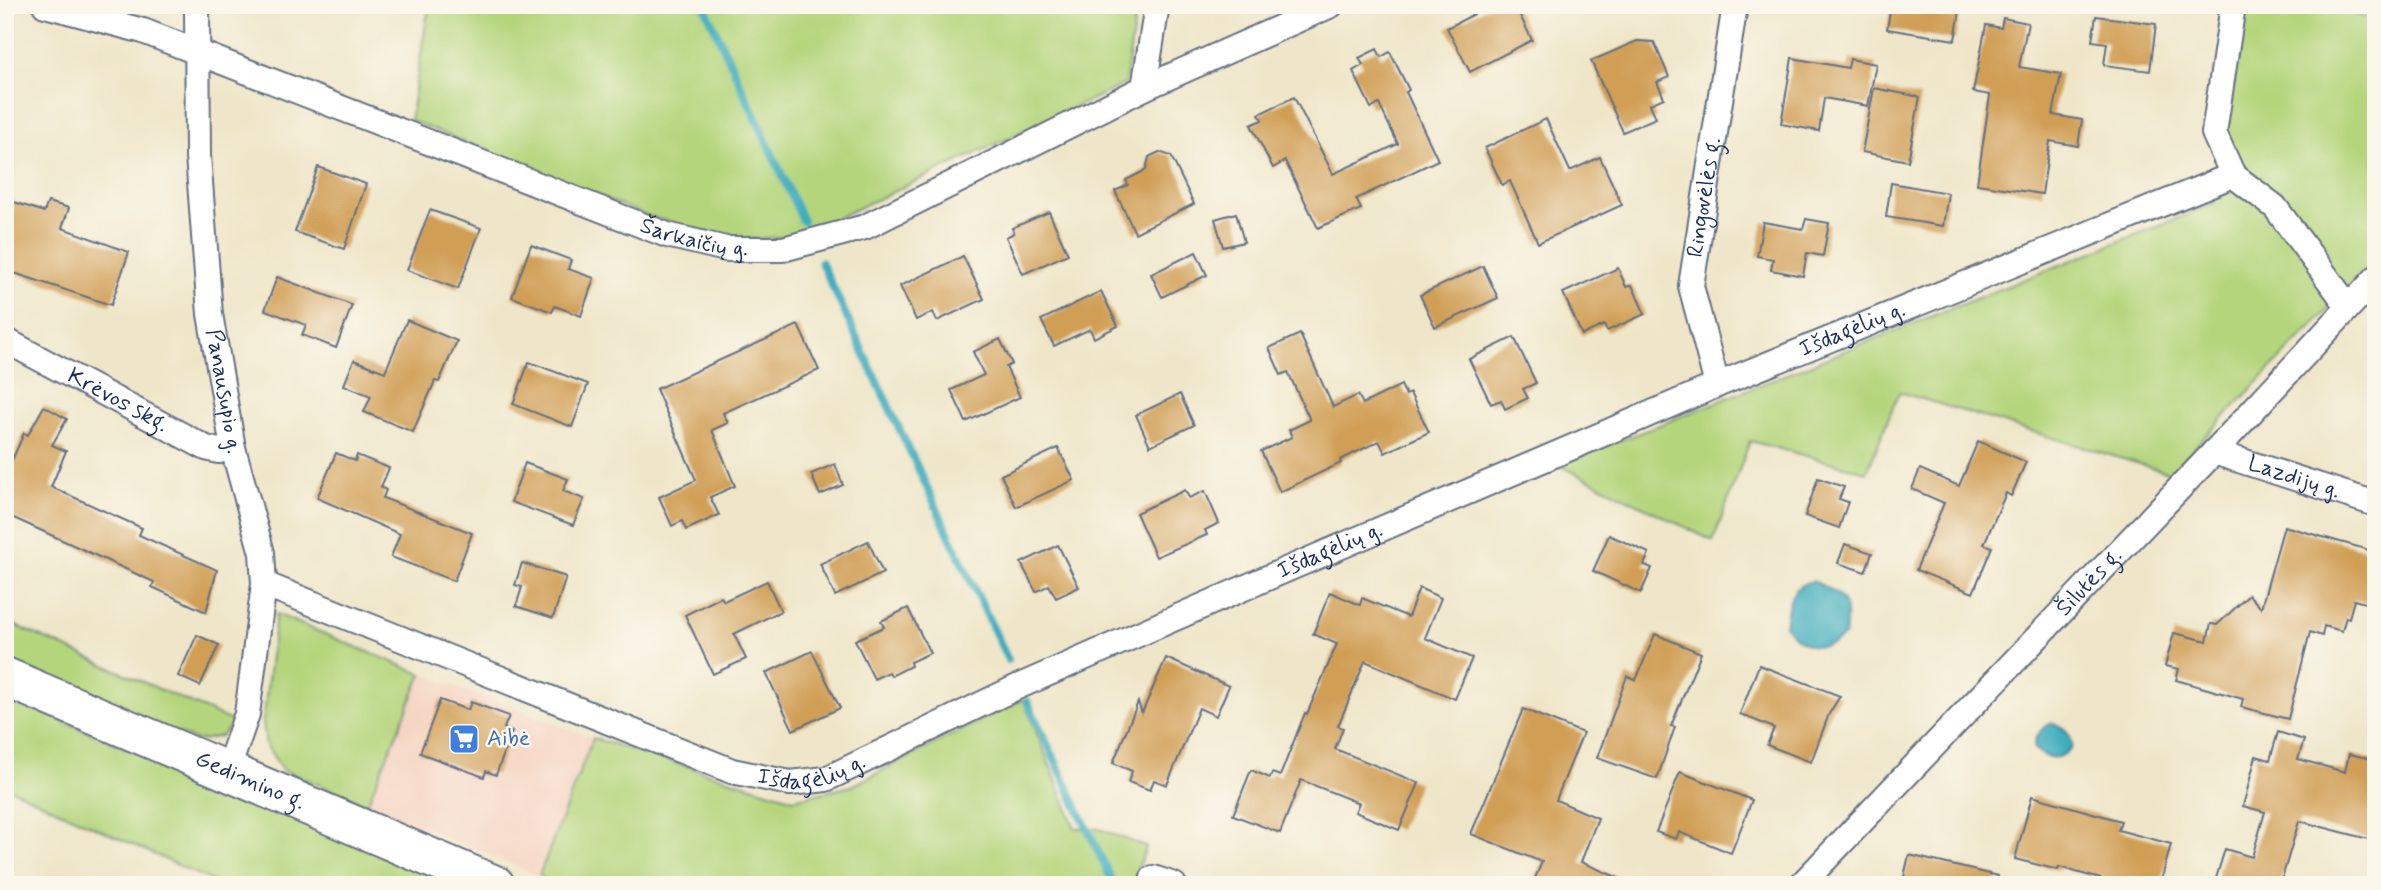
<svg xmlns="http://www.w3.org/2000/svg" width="2381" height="890" font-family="Mynerve,sans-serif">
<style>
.built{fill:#f5d3c1}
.green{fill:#b5d57d;stroke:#68826e;stroke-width:2}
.water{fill:#40adbe;stroke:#2e6e8e;stroke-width:2}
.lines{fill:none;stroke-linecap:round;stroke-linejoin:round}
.stream{stroke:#40adbe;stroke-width:8}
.building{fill:#d09e55}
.minor-casing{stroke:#656f83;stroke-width:28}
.trunk-casing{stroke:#656f83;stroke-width:42}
.minor{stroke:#fff;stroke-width:24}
.trunk{stroke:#fff;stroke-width:38}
.labels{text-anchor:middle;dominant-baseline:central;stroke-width:5;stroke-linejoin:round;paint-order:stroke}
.street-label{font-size:23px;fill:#1b2f5e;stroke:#fbf7ec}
.shop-label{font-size:23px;fill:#366cbe;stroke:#fbf7ec;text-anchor:start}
</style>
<rect width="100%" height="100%" fill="#fbf7ec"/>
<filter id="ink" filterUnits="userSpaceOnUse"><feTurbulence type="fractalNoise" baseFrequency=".0143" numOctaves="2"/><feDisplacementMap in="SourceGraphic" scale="14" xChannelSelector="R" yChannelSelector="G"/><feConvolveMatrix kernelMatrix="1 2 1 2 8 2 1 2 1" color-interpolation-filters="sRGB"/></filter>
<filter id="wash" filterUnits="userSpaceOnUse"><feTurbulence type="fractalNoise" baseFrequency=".00686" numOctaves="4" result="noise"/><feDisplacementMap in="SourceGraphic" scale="28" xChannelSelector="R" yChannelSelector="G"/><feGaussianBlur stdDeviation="1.57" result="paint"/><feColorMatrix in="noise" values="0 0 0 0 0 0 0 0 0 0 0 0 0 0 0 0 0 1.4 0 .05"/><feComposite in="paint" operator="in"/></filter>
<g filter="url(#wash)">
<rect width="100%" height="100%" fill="#efe6c9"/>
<!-- built -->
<path class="built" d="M422 674 593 738 539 876 367 804Z"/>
<!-- green -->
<g class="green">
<path d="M429 5H1137L1125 84 798 236 735 240 648 216 410 120Z"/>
<path d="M2245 5H2321L2376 19V260L2170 473 1899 392 1867 472 1750 441 1713 541 1559 465 2213 204Z"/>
<path d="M276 614 422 674 367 804 282 770 266 745 263 722Z"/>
<path d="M5 621 234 722 221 736 197 741 5 659Z"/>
<path d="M5 697 453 885H221L5 786Z"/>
<path d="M1023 699 1075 828 1099 829 1146 847 1132 885H559L539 876 593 738 794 799 852 786Z"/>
</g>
<!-- water -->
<g class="water">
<path d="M1813 581C1845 596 1849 600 1845 635 1825 653 1801 649 1785 626 1788 605 1789 585 1813 581Z"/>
<path d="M2051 723C2064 726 2072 734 2072 747 2060 761 2046 761 2034 747 2034 735 2040 730 2051 723Z"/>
</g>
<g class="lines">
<!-- stream -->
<g class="stream">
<path d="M704 5 803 221"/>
<path d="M821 262 1008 660"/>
<path d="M1027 701 1114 885"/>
</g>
</g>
<g id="blocks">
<!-- building -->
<g class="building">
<path d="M1492 5H1515L1532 40 1470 72 1447 28Z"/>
<path d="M1891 5H1961L1955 40 1887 29Z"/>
<path d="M2096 16 2156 24 2150 71 2104 65 2107 43 2092 41Z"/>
<path d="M2003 18 2028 23 2019 67 2061 74 2053 115 2082 120 2078 146 2050 141 2042 194 1977 184 1990 95 1973 92 1986 25 2001 28Z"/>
<path d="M1637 41 1654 42 1669 77 1657 82 1664 98 1650 104 1656 118 1623 132 1591 61Z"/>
<path d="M1377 49 1381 57 1390 52 1409 90 1406 92 1438 160 1356 199 1361 209 1318 228 1285 161 1273 168 1251 125 1262 120 1259 114 1294 97 1333 174 1398 144 1379 104 1371 108 1353 71 1363 65 1359 58Z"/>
<path d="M1792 58 1848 68 1850 59 1876 64 1868 106 1824 98 1819 131 1781 124Z"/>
<path d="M1874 88 1920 97 1908 161 1862 152Z"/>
<path d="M1546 119 1570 171 1600 157 1622 205 1538 243 1510 181 1502 185 1485 148Z"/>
<path d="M1159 152 1171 156 1194 204 1135 233 1115 191 1128 185 1126 180 1146 170 1149 157Z"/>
<path d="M318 167 366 184 344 249 295 232Z"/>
<path d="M1891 183 1948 193 1943 226 1886 217Z"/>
<path d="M5 199 44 212 48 202 69 208 62 228 129 252 111 305 5 270Z"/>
<path d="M430 210 481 228 458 289 407 270Z"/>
<path d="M1049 212 1068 254 1023 274 1006 237 1014 233 1012 228Z"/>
<path d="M1236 213 1244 242 1223 247 1215 219Z"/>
<path d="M1806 219 1829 223 1823 256 1807 253 1803 276 1771 270 1773 259 1757 256 1763 222 1803 229Z"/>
<path d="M531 245 571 260 568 269 594 278 581 316 555 306 552 312 512 297Z"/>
<path d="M1196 252 1207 275 1162 297 1151 274Z"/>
<path d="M963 256 984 299 937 321 933 312 916 320 900 286Z"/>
<path d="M1483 266 1498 298 1435 327 1420 295Z"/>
<path d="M1618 268 1626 287 1632 285 1645 314 1607 331 1604 325 1582 335 1563 293Z"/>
<path d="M277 277 352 305 336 348 302 335 306 325 265 310Z"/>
<path d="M1101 291 1118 326 1094 338 1090 329 1054 346 1041 320Z"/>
<path d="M407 320 457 341 439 382 435 381 413 432 364 412 371 396 344 385 354 360 385 372Z"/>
<path d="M798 325 819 370 723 413 728 423 712 430 735 486 710 497 719 515 686 530 682 521 672 526 659 497 696 480 656 389Z"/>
<path d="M1300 334 1333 407 1358 395 1363 404 1401 385 1406 395 1410 393 1429 432 1385 453 1379 441 1340 460 1341 463 1280 492 1261 451 1292 437 1289 430 1310 420 1288 372 1281 375 1269 348Z"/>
<path d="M1514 337 1536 383 1523 389 1528 398 1505 409 1501 400 1491 404 1469 359Z"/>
<path d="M1000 339 1012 364 1006 367 1020 397 966 422 951 390 984 375 973 352Z"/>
<path d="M529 362 588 384 572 427 513 404Z"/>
<path d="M1180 394 1194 425 1150 446 1136 415Z"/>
<path d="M44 406 67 419 52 445 66 451 51 487 142 528 139 535 217 570 206 612 152 587 154 582 5 514V476L24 433 28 435Z"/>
<path d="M1978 441 2026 462 2011 496 2006 493 1984 544 1992 547 1973 593 1916 570 1944 503 1912 489 1920 469 1959 486Z"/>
<path d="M1058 448 1074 480 1016 507 1001 475Z"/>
<path d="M336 453 355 461 357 455 389 468 381 487 386 490 383 498 472 533 454 581 391 557 400 534 317 498Z"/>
<path d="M525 463 568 479 563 491 584 499 573 525 511 502Z"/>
<path d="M835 464 843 485 820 495 811 474Z"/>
<path d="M1818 478 1844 487 1839 499 1848 502 1839 528 1805 516Z"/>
<path d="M1185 490 1189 498 1205 491 1219 523 1205 530 1207 535 1156 557 1136 513Z"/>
<path d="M2284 526 2376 552V606L2354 600 2349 618 2346 617 2342 631 2324 626 2322 636 2310 632 2288 719 2241 707 2243 699 2176 680 2179 669 2165 666 2174 633 2207 641 2211 624 2217 625 2249 595 2261 608Z"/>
<path d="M1609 535 1649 553 1644 565 1652 568 1641 593 1593 571Z"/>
<path d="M868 541 883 573 835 596 820 564Z"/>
<path d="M1845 544 1872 553 1865 572 1838 563Z"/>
<path d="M1058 545 1079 587 1056 598 1049 585 1036 592 1021 563Z"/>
<path d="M522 563 566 577 553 618 516 606 522 587 515 585Z"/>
<path d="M767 581 781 611 734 634 746 659 713 674 685 615 721 597 724 601Z"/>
<path d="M1419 588 1441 598 1425 638 1472 658 1455 699 1365 661 1338 726 1343 728 1335 749 1419 783 1399 830 1355 812 1359 803 1301 780 1280 833 1233 815 1251 770 1270 778 1272 773 1280 776 1305 713 1307 714 1337 644 1313 634 1330 592 1360 605 1362 598 1408 617Z"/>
<path d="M908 608 930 653 910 662 911 666 891 676 889 672 874 679 855 640 884 627 881 621Z"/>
<path d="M1655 634 1701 653 1671 726 1675 727 1657 779 1597 758 1627 676 1636 680Z"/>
<path d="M197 635 219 645 200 686 178 676Z"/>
<path d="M812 651 840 708 793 730 766 673Z"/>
<path d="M1166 658 1229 686 1216 716 1199 708 1167 785 1154 780 1150 790 1128 782 1132 771 1113 763 1138 702 1142 713Z"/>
<path d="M1759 665 1840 696 1829 714 1811 762 1767 745 1774 728 1740 714Z"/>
<path d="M440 700 468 710 471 702 509 716 504 728 512 732 496 775 486 771 484 777 420 753Z"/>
<path d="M1523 709 1583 733 1556 800 1598 818 1581 862 1635 885H1532L1542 862 1471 834Z"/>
<path d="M2278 732 2304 740 2298 759 2345 772 2349 754 2376 760V841L2299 821 2280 885H2214L2225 849 2252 857 2265 812 2243 806 2256 756 2270 760Z"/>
<path d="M1680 772 1752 800 1731 853 1679 832 1676 839 1656 832Z"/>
<path d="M2032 796 2121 821 2118 830 2171 844 2160 885H2121L2059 867 2058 870 2015 859Z"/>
<path d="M1909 855 1998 876 1997 885H1902Z"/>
</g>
</g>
</g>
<g filter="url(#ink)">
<use href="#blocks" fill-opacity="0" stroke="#656f83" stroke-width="2"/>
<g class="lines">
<!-- minor casing -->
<g class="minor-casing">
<g id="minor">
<path id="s1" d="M45 5 143 31 667 235 726 249H783L865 227 1144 88 1331 5"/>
<path id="s2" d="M197 5 198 156 210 314 233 448 262 553 264 584 247 714 227 772"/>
<path d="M2233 5 2214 133 2233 175"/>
<path d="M1144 88 1157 5"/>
<path id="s3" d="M5 340 206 448 219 451 233 448"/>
<path id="s4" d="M1717 385 1691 286 1735 5"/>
<path id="s5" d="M2214 452 2376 504"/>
<path id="s6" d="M264 584 732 771 790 783 826 779 1015 688 1260 581 1717 385 2233 175 2275 207 2348 306"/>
<path d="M1153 878 1174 885"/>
<path id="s7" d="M1801 885 2214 452 2376 278"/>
</g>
</g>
<!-- trunk casing -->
<g class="trunk-casing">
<g id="trunk">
<path id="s8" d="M5 677 495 885"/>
</g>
</g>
<!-- minor -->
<use href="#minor" class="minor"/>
<!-- trunk -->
<use href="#trunk" class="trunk"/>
</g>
</g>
<!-- icons -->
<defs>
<g id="supermarket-square" transform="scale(1.575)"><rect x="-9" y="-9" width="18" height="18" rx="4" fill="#3f7fe0" stroke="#fbf7ec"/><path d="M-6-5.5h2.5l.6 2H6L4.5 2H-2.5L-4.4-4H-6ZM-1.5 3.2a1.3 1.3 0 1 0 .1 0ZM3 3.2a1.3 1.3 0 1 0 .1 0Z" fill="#fff"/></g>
</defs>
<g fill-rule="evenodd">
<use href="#supermarket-square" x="464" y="739"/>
</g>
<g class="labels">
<!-- street labels -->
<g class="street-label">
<text stroke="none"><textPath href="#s4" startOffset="192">Ringovėlės g.</textPath></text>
<text stroke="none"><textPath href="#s1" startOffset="691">Šarkaičių g.</textPath></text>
<text stroke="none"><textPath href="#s6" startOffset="1720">Išdagėlių g.</textPath></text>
<text stroke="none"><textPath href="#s2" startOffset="388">Panausupio g.</textPath></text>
<text stroke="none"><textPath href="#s3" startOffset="128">Krėvos skg.</textPath></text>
<text stroke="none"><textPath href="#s5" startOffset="84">Lazdijų g.</textPath></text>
<text stroke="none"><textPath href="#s6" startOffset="1153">Išdagėlių g.</textPath></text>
<text stroke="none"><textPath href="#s7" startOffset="418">Šilutės g.</textPath></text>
<text stroke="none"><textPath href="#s6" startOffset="586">Išdagėlių g.</textPath></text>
<text stroke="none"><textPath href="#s8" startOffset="266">Gedimino g.</textPath></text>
</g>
<!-- shop labels -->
<g class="shop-label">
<text x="487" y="739">Aibė</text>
</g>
</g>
<!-- margin -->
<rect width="2381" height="890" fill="none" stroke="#fbf7ec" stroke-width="28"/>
</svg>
